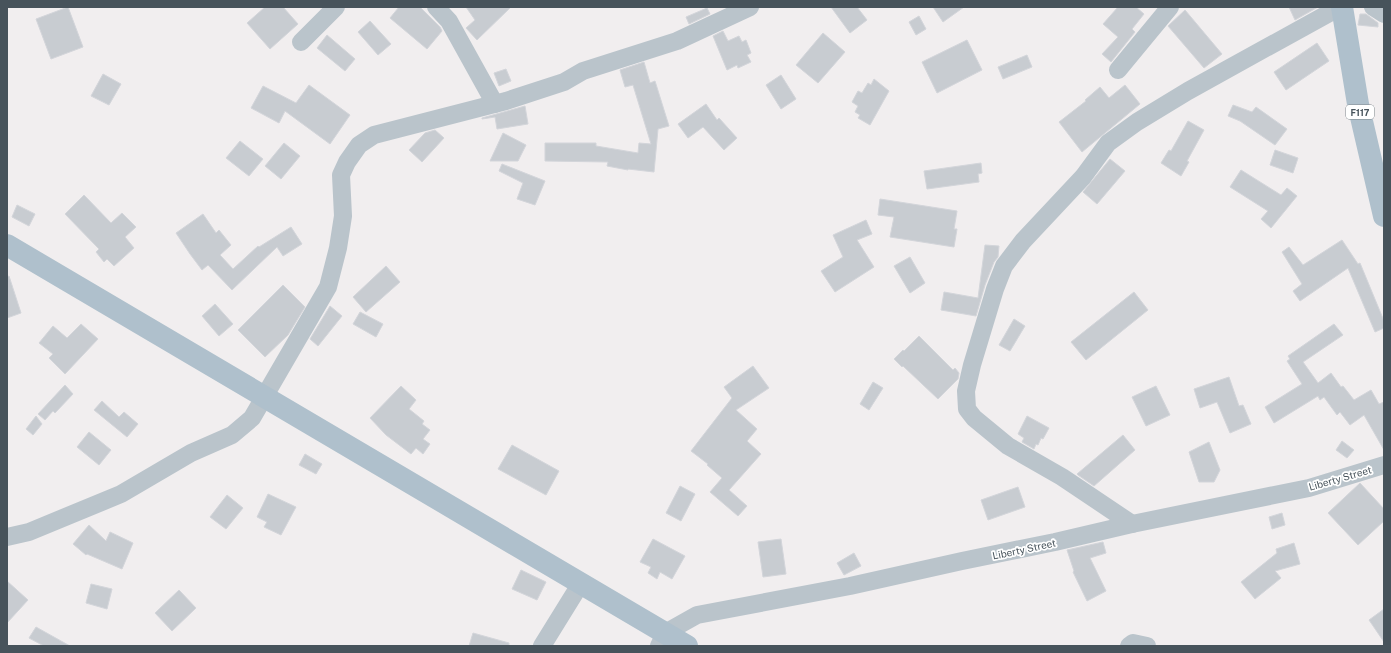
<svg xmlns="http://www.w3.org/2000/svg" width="1391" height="653" font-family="'Public Sans',sans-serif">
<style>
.building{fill:#c8ccd1;stroke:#d3d5da}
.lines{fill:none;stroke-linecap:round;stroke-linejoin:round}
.minor{stroke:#bac4cb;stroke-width:18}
.major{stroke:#afc0cc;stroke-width:22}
.labels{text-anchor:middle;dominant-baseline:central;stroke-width:3.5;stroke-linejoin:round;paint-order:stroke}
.shield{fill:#fff;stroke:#7e878c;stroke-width:1}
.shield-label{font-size:9px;font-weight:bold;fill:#47535b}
.street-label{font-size:10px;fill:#47535b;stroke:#fff}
</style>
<rect width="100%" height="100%" fill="#f1eeef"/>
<!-- building -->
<g class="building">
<path d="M68 7 83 47 51 59 36 19Z"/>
<path d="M265 7H283L298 24 270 49 247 23Z"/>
<path d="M399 7H420L440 27 442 31 427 49 390 18Z"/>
<path d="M466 7H511L477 40 466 28 475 20Z"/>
<path d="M831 7H857L867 20 850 33Z"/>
<path d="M933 7H964L943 22Z"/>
<path d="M1118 7H1136L1144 14 1132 29 1135 32 1111 62 1102 54 1118 37 1103 24Z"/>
<path d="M1289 7H1318L1295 20Z"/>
<path d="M707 8 710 14 689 24 686 17Z"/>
<path d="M1185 10 1222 54 1204 68 1168 26Z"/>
<path d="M1360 14H1366L1378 23V27L1358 25Z"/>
<path d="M919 16 926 29 916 35 909 22Z"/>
<path d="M370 21 391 44 378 55 358 32Z"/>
<path d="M723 31 728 41 739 36 742 42 746 40 751 53 747 55 751 62 738 68 737 65 727 70 713 36Z"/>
<path d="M823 33 845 52 818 83 796 65Z"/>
<path d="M327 35 355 59 345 71 317 48Z"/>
<path d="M967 40 982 70 937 93 922 62Z"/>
<path d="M1317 43 1329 61 1286 90 1274 72Z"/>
<path d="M1027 55 1032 67 1003 79 998 67Z"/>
<path d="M644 62 650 83 655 81 669 126 658 129 654 172 628 169V170L607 166 608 162 545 161V143H596V146L638 153 639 143 651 144 633 85 625 87 620 70Z"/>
<path d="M506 69 511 81 499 86 494 73Z"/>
<path d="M103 74 121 84 109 105 91 96Z"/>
<path d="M781 75 796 99 781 109 766 85Z"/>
<path d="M874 79 889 91 870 125 858 118 860 115 855 112 858 106 852 102 858 91 862 93 868 83 871 85Z"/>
<path d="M309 85 350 115 330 144 285 111 279 123 251 108 263 86 296 103Z"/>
<path d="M1125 85 1140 104 1082 152 1059 122 1086 101 1085 100 1100 87 1109 98Z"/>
<path d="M706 104 717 120 719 118 737 138 724 150 703 127 688 138 678 124Z"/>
<path d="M1233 105 1252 112 1256 107 1287 129 1275 145 1240 121 1228 116Z"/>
<path d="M525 106 528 124 497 129 495 117 482 119V118Z"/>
<path d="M1188 121 1204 130 1187 161 1189 162 1181 176 1161 163 1169 150 1171 151Z"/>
<path d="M435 130 444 138 422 162 409 150 425 133Z"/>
<path d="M503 133 526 145 518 161H490Z"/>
<path d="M240 141 263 159 249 176 226 158Z"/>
<path d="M284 143 300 156 281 179 265 166Z"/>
<path d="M1275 150 1298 158 1293 173 1270 165Z"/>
<path d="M1110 159 1125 171 1097 204 1083 192Z"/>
<path d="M981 163 982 173 978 174 979 182 927 189 924 171Z"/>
<path d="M502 164 545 181 535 205 517 199 523 183 499 171Z"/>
<path d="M1241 170 1281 195 1287 188 1297 196 1271 228 1261 219 1268 211 1230 187Z"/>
<path d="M84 195 111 223 122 213 136 227 125 237 134 248 114 266 107 259 104 262 96 252 99 249 65 214Z"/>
<path d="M880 199 957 211 954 229H957L954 247 890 237 894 217 878 215Z"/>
<path d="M17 205 35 214 29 226 12 217Z"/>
<path d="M203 214 216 233 219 230 231 245 220 255 233 269 258 246 259 247 291 227 302 244 283 256 277 247 232 290 208 265 202 270 190 254 176 233Z"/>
<path d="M866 220 872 234 857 240 874 267 835 292 821 271 843 257 833 235Z"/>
<path d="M1342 240 1358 264 1360 263 1384 321V328L1375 332 1348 268 1300 301 1293 291 1302 284 1282 252 1289 247 1303 265Z"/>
<path d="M985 245 999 246 998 257 994 262 985 285 976 316 941 310 944 292 978 298Z"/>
<path d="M910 257 925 283 910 293 894 266Z"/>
<path d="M386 266 400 282 366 312 353 297Z"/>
<path d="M9 276 21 313 7 318V277Z"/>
<path d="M283 285 305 307 288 335 265 357 238 330Z"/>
<path d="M1134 292 1148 310 1086 360 1071 342Z"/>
<path d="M215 304 233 324 219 336 202 316Z"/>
<path d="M330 306 342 316 318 346 310 339Z"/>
<path d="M360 312 383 324 376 337 353 324Z"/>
<path d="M1014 319 1025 326 1010 351 999 345Z"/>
<path d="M81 324 98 339 65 374 49 358 53 354 39 343 53 326 67 338Z"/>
<path d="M1334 324 1343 335 1303 362 1318 383 1331 373 1341 387 1343 386 1354 400 1371 390 1379 404 1384 402V450L1364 415 1350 425 1340 412 1337 415 1324 397 1320 400 1318 396 1274 423 1265 407 1302 384 1287 361 1290 359 1288 356Z"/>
<path d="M919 336 953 370 955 368 959 373 958 379 938 399 903 366 902 367 894 359 903 350 904 351Z"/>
<path d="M753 366 769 388 736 410 757 429 747 441 761 454 729 490 747 506 738 516 710 492 722 478 707 465 708 464 691 451 732 398 724 387Z"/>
<path d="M1229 377 1239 406 1243 405 1251 424 1230 433 1217 402 1200 408 1194 389Z"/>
<path d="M873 382 883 388 869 410 860 404Z"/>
<path d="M65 385 73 394 55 413 53 411 45 420 38 414Z"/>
<path d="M401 386 416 400 409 409 424 421 422 424 430 430 423 439 430 444 423 454 416 448 411 454 386 435 370 418Z"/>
<path d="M1156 386 1170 415 1146 426 1132 397Z"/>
<path d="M102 401 119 417 124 412 138 424 127 437 94 410Z"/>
<path d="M36 416 42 424 33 435 26 429Z"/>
<path d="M1027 416 1049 428 1043 439 1041 438 1038 445 1036 444 1034 449 1022 442 1024 438 1018 434Z"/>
<path d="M89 432 111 450 99 465 77 447Z"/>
<path d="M1123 435 1135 450 1094 486 1078 475 1077 474Z"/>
<path d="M1342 441 1354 450 1347 458 1336 450Z"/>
<path d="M1209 442 1220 470 1214 482H1199L1189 452Z"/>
<path d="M512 445 559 471 546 495 498 469Z"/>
<path d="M305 454 322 464 316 474 299 465Z"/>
<path d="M1360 483 1384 509V521L1358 545 1328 513Z"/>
<path d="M680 486 695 494 681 521 666 513Z"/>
<path d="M1018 487 1025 507 988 520 981 500Z"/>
<path d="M268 494 296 507 281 535 264 527 267 522 257 517Z"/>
<path d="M227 495 243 508 226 529 210 517Z"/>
<path d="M1282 513 1285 525 1272 529 1269 517Z"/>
<path d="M89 525 106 541 110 532 133 543 122 569 87 554 86 555 73 544Z"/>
<path d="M653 539 685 556 672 579 660 572 657 579 648 573 651 567 640 562Z"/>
<path d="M781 539 786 574 763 577 758 542Z"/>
<path d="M1103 542 1106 553 1090 558 1106 591 1087 601 1073 572 1074 571 1067 550Z"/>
<path d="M1294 543 1300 564 1275 571 1281 578 1255 599 1241 582 1277 553 1276 549Z"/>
<path d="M854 553 861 566 844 575 837 563Z"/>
<path d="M521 570 546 582 537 600 512 589Z"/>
<path d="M7 581 28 600 7 623Z"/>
<path d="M91 584 112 589 107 609 86 603Z"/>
<path d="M179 590 196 608 172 631 155 613Z"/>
<path d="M1384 609V642L1369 620Z"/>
<path d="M36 627 70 646H44L29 638Z"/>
<path d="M473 633 509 643V646H469Z"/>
</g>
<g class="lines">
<!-- minor -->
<g class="minor">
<path d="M436 7 449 21 495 104"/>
<path d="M1373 7 1384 14"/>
<path d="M301 42 336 7"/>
<path d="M1118 70 1170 7"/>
<path d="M1132 524 1062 477 1008 446 974 418 967 409 966 391 972 365 995 289 1004 266 1023 241 1083 177 1108 143 1137 122 1188 91 1340 7"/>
<path d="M7 537 29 532 121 494 191 453 232 435 252 418 328 287 338 248 343 216 341 175 347 162 359 145 374 135 506 101 564 82 583 71 677 41 750 7"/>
<path d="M542 646 581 583"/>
<path d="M659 646 665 633 697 615 850 586 962 561 1055 542 1132 524 1309 488 1384 465"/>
<path d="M1129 646 1133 643 1147 646"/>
</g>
<!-- major -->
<g class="major">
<path d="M1342 7 1358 104 1384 216"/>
<path d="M7 245 687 646"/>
</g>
</g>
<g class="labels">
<!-- shield labels -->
<rect class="shield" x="1346" y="105" width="28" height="14" rx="3"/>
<g class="shield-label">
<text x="1360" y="112">F117</text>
</g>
<!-- street labels -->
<g class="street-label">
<text transform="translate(1340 478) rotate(-16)">Liberty Street</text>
<text transform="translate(1024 549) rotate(-12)">Liberty Street</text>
</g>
</g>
<!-- border -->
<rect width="1391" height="653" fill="none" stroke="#47535b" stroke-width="16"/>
</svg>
